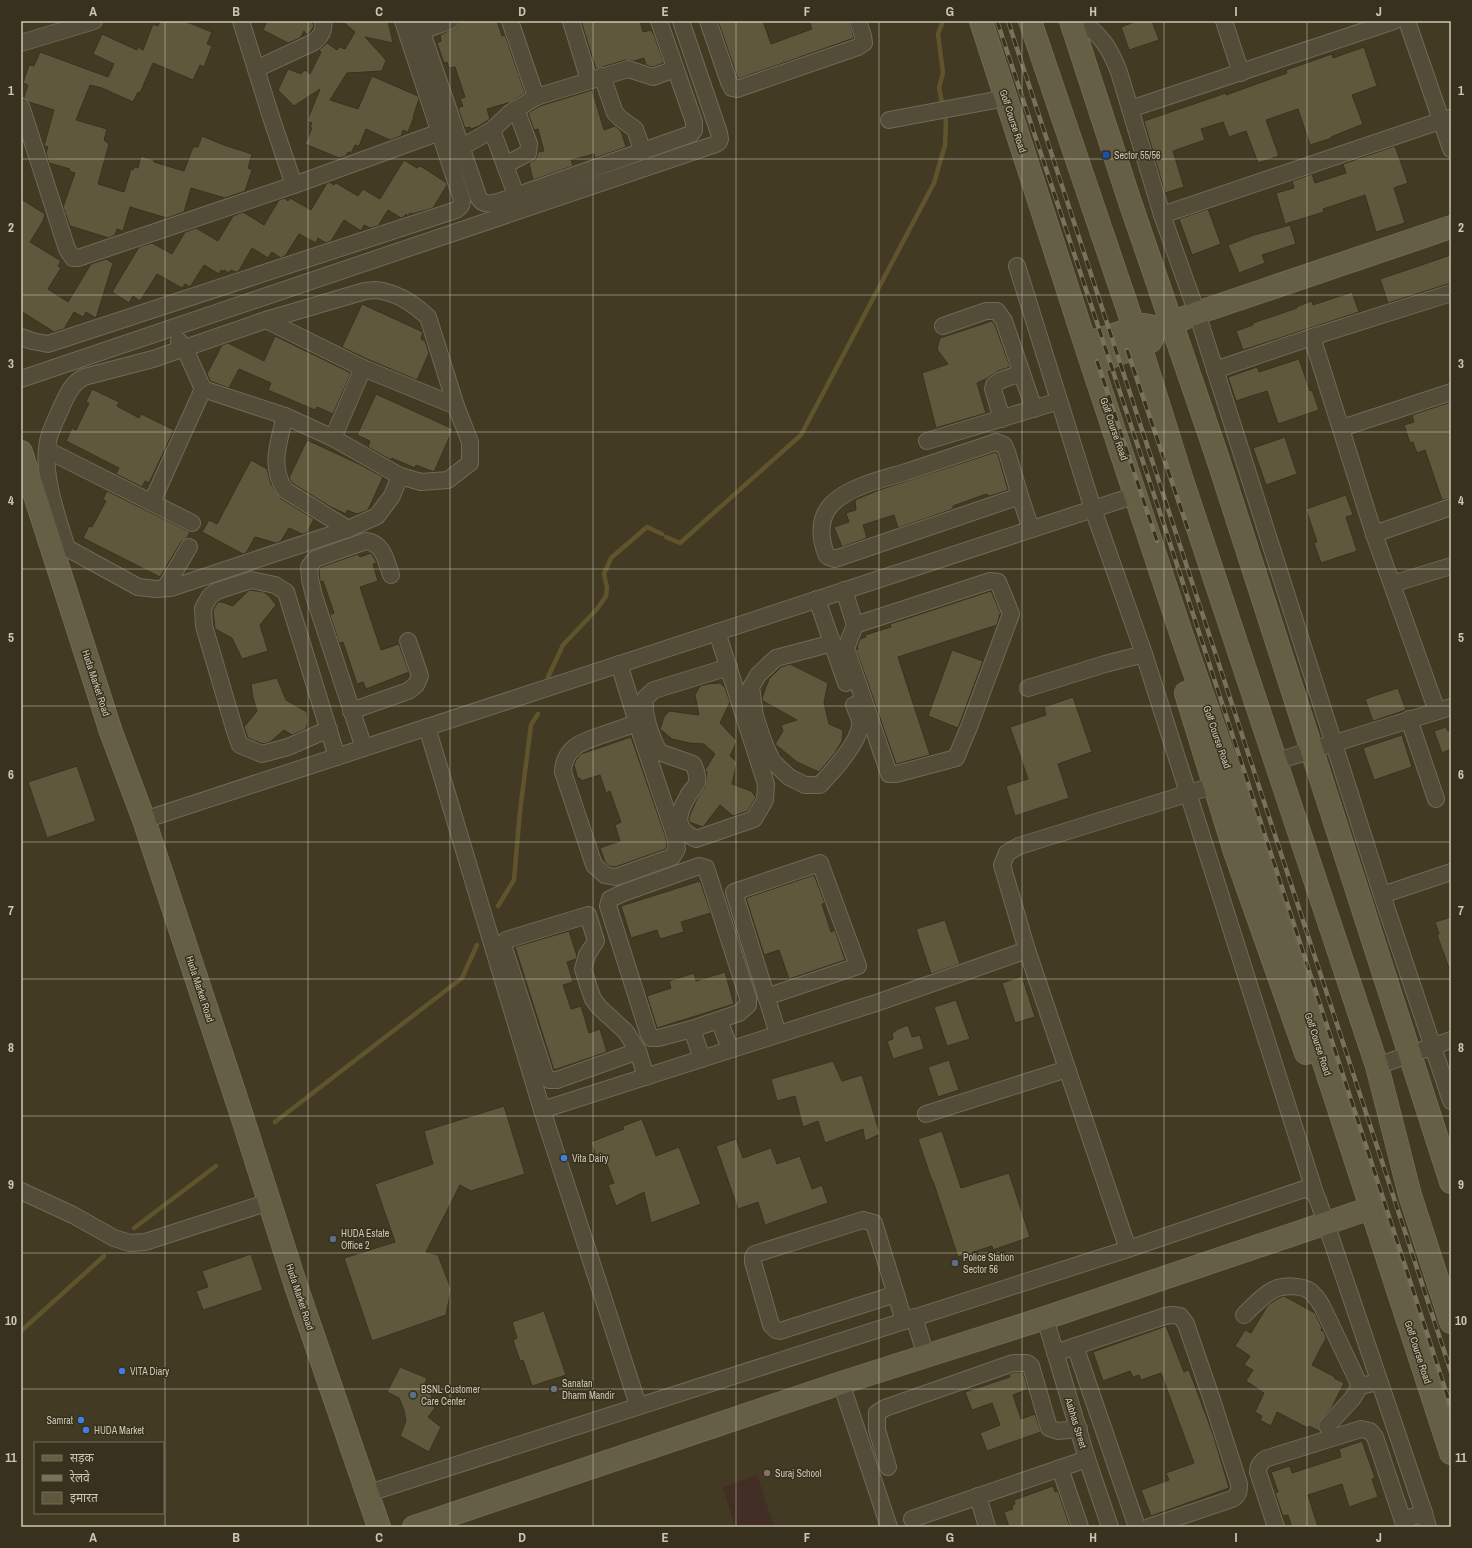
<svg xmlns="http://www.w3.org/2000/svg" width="1472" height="1548" font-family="'Archivo Narrow','Noto Sans Devanagari',sans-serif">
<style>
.green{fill:#432e25}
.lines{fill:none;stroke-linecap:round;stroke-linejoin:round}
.stream{stroke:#60542d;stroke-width:4.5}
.building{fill:#60583c;stroke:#39331f}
.street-casing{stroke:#6f6a56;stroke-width:18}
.secondary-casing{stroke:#6f6a56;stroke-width:24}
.street{stroke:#524c38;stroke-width:16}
.secondary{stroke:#655f45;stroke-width:22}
.rail-casing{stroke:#79725a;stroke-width:4.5}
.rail{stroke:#37311d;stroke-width:3;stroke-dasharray:9;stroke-linecap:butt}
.grid{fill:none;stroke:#ccc7b5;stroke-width:1;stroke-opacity:0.55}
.transit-dot{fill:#1a4fb4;stroke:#37311d;stroke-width:1.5}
.shop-dot{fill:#3f7fe0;stroke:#37311d;stroke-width:1.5}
.service-dot{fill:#5c6f8a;stroke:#37311d;stroke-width:1.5}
.worship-dot{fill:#6b7280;stroke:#37311d;stroke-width:1.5}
.education-dot{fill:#8d6e63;stroke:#37311d;stroke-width:1.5}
.labels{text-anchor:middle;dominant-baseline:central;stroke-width:3;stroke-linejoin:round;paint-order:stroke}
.street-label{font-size:10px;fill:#ccc7b5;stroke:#37311d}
.poi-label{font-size:10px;fill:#ccc7b5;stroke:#37311d;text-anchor:start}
.neatline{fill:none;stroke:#ccc7b5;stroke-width:1.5}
.grid-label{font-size:13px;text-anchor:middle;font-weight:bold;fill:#ccc7b5}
</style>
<rect width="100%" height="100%" fill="#423a23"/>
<polygon class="green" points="757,1475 774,1527 735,1527 723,1487"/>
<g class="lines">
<g class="stream">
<polyline points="666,537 680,543 801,435 934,183 945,145 946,122 939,88 943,73 938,34 943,21"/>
<polyline points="548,677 563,645 597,609 606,596 607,588 604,574 611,558 647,527 662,534"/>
<polyline points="498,906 514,880 520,811 531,725 538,714"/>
<polyline points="275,1122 462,978 477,945"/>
<polyline points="134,1228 216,1166"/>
<polyline points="21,1331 104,1256"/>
</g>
</g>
<g class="building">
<polygon points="160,21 184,21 212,32 207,44 212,46 204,67 200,65 193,80 153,63 140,93 138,92 133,102 102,88 90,85 76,120 107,129 104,140 109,144 98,184 124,192 131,169 133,170 134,167 138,168 141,156 154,160 154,162 184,171 193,147 198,147 202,136 224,145 252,154 248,168 252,170 245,191 225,198 191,188 184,212 167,218 130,207 123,231 117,229 115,235 109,238 70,226 63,207 75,173 69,171 70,169 49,163 46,153 48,147 44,146 54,110 29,102 24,97 28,85 23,83 29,65 34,66 40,52 108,77 114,64 93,54 102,34 137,50 138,47 143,50 153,24 158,26"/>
<polygon points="267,21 312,21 314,26 309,34 307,35 304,31 300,38 288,43 263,30"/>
<polygon points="342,21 388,21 393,43 365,37 386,60 382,71 347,73 330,100 358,109 372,76 418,96 419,99 413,117 414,117 408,132 403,130 401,136 390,140 366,129 359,146 355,145 351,153 348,152 346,156 339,158 305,144 312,128 310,127 312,123 307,121 320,89 294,106 278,90 288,69 301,74 305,70 310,74 321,52 319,50 327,43 337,50 340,47 345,49 355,32"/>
<polygon points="459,21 497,21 502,36 505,35 525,93 511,102 487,109 490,119 479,126 471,129 470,127 465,128 458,108 463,106 460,99 465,97 455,67 449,68 447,62 444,63 437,43 441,41 440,35 457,27"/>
<polygon points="581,21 640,21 643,32 651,30 654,35 664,63 653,67 646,65 644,58 634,61 625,60 596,69"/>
<polygon points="718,21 763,21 771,44 812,29 809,21 849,21 854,38 738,79"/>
<polygon points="1137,21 1152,21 1159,40 1129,50 1121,27"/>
<polygon points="1364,47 1377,86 1352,95 1363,124 1331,137 1332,138 1310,145 1298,109 1266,120 1279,156 1258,163 1246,131 1229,137 1223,122 1201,129 1205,140 1173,151 1184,187 1165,193 1144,121 1226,93 1226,95 1287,73 1286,70 1332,54 1333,58"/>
<polygon points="592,90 604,130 615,126 621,131 626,147 595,158 594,154 571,160 573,166 533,180 529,163 536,159 538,152 544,151 538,129 534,130 528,113 540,106"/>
<polygon points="1395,146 1408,183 1394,188 1405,223 1376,232 1365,195 1323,209 1324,212 1285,224 1276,193 1294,188 1292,181 1312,174 1315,183 1346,173 1343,164"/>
<polygon points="404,160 417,168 418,166 422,167 447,183 447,185 433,208 412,214 410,213 408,216 406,214 404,217 401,218 388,210 378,226 370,228 364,225 361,231 344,220 331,241 326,243 318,238 316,243 299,234 285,256 281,258 272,252 268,258 252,248 238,272 236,272 231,270 229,273 224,270 223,272 221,270 219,274 204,265 190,287 185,284 182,288 157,274 140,301 133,296 129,303 112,292 139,247 152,243 172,254 185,232 196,228 218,241 233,216 243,212 264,225 279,200 284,198 288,201 290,198 311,210 327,183 329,182 334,185 336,183 358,196 363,189 380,199"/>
<polygon points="21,199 45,214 43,221 30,242 61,261 58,266 61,268 48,289 68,302 91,264 106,259 113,263 96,318 86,312 83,317 74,312 64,329 54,332 21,311"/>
<polygon points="1208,209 1221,244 1192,255 1179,219"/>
<polygon points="1290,225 1296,244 1262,255 1265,263 1239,273 1228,245 1254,235"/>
<polygon points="1451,255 1451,283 1388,303 1380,279"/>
<polygon points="1352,292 1359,312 1243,350 1236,331 1253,325 1253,323 1297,308 1296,307 1312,301 1313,305"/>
<polygon points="362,304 423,332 421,339 425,341 429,353 417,380 367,359 342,347"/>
<polygon points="992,321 995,325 1010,367 998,371 988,378 977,383 986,413 936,428 922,373 948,364 937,349 940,338"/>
<polygon points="275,336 351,373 333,414 317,407 315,410 268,390 271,383 239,369 229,388 210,381 207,374 222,345 228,343 264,361"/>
<polygon points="1299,359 1310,391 1312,390 1319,410 1278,424 1267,391 1236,401 1228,377 1257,367 1259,372"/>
<polygon points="92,389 119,402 117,406 139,418 141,414 174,430 149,483 145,481 142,487 116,474 119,468 66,441 72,428 76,430 89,403 86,402"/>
<polygon points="376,394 453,429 434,472 416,465 415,468 392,458 391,460 368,447 370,441 357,435"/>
<polygon points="1451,402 1451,498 1442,500 1425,450 1417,453 1413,442 1410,443 1404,425 1414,422 1412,415"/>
<polygon points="1285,437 1297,474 1266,485 1253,448"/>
<polygon points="307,440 359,464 383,477 368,510 357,514 347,510 346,514 329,506 292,483 289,478"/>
<polygon points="996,452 998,455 1008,490 990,496 986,494 953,506 953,509 898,528 894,515 863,525 867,538 842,547 834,527 849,522 846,513 856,510 855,500 879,490"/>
<polygon points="251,460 267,469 271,484 280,498 314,519 307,533 302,534 289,528 281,541 276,543 255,537 246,553 243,554 202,532 209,520 217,524"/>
<polygon points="107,491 190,532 187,538 181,542 160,577 83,538 89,526 92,527 100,512 106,501 103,499"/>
<polygon points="1346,495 1353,515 1346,517 1357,551 1321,563 1314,543 1317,542 1306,509"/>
<polygon points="371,553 377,563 373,564 378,581 360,587 381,650 399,644 409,672 366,689 363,682 357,684 343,642 339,643 330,615 334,613 323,581 320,582 319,570 321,567 358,554 360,557"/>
<polygon points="249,590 264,592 270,597 276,605 260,625 268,651 242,659 232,638 215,629 213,610 218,602 222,602 233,606"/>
<polygon points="991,591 1001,614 999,615 999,618 997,625 898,657 930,755 896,764 856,649 858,649 857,646 860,639 866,637 865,635 891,627 890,624"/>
<polygon points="952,650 983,661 958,728 928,716"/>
<polygon points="790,664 828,683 824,702 829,724 843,730 842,741 835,753 819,772 797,762 775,744 783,731 781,725 797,720 763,701 762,698 769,679 781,667"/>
<polygon points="277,678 286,700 307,712 308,721 306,729 292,735 284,730 270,742 263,744 248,738 244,727 257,711 253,698 251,684"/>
<polygon points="720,683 725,688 730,702 720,723 737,741 730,756 737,762 732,784 751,791 756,797 748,811 733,816 720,805 703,827 689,822 689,817 697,799 705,787 707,772 705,770 715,754 704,744 689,743 672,739 660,729 664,717 669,711 699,715 695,695 700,686 707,684"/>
<polygon points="1398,688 1406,710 1373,721 1365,699"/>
<polygon points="1073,697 1092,752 1058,764 1069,798 1015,816 1006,786 1028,779 1010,727 1046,715 1044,707"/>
<polygon points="1446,727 1448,731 1451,730 1451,749 1442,753 1434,731"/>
<polygon points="1402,735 1412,767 1374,780 1363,748"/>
<polygon points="631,737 666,838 667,847 666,849 615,867 609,866 605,862 600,848 620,841 615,825 621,822 610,791 606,793 600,775 581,781 580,778 578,779 574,765 576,760 581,754"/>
<polygon points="77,766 96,821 47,838 28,782"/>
<polygon points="814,875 825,903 822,904 831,932 835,930 845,960 789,979 779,950 764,955 746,898"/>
<polygon points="700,881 711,913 681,922 684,932 660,939 657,930 631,938 621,906"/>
<polygon points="1451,917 1451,968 1449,968 1437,935 1439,934 1435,922"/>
<polygon points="945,920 960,964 931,974 916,929"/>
<polygon points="569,931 577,956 576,959 567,962 573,982 563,985 571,1009 581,1006 589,1033 600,1029 607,1052 554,1070 515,947"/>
<polygon points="725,972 734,1004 657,1028 647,996 671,988 669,981 694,973 696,981"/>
<polygon points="1022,976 1035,1017 1015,1023 1002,983"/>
<polygon points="956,1000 970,1039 947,1046 934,1007"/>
<polygon points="908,1025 912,1037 920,1035 924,1049 893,1059 887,1041 893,1039 892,1033 896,1031 896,1030"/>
<polygon points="949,1060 959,1090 938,1097 928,1067"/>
<polygon points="833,1061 842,1081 862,1075 880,1134 865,1141 863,1129 825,1143 818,1121 803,1127 795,1096 777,1101 771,1079"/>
<polygon points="504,1106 525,1174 471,1191 460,1185 426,1252 438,1255 451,1289 446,1315 372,1341 344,1258 395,1242 375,1184 433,1164 424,1131"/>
<polygon points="642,1119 656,1156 679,1147 701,1204 651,1223 644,1192 616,1206 608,1185 614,1183 606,1162 599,1164 591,1142 624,1129 623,1126"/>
<polygon points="942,1131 961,1188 1009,1173 1030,1237 993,1250 992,1246 958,1257 933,1181 932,1181 918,1139"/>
<polygon points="736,1139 743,1158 771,1148 777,1164 800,1156 812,1189 822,1185 828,1203 765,1225 758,1202 738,1209 716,1146"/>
<polygon points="251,1254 263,1290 203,1310 196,1291 208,1287 202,1271"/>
<polygon points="1284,1296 1315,1313 1322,1328 1321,1330 1324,1332 1326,1338 1312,1365 1335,1377 1334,1378 1344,1383 1332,1407 1318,1424 1319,1431 1309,1426 1308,1428 1277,1412 1271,1426 1260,1420 1262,1416 1255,1412 1264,1393 1246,1381 1253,1370 1244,1365 1250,1356 1235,1346 1245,1330 1251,1333 1268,1305 1277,1299"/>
<polygon points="544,1311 566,1375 532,1386 523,1360 520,1361 513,1340 517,1338 512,1322"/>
<polygon points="1166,1326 1184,1372 1189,1370 1213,1434 1229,1488 1151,1516 1141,1490 1169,1480 1166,1473 1194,1463 1161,1373 1141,1380 1139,1375 1133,1377 1130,1371 1103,1381 1093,1352"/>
<polygon points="400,1367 427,1378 423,1389 432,1396 431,1402 435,1408 428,1417 441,1427 429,1452 400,1436 406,1421 404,1410 399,1398 387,1392"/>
<polygon points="1015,1372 1023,1372 1028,1389 1013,1395 1021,1419 1035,1414 1041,1432 987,1451 980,1433 1000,1425 992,1403 972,1410 965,1392 1010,1377 1009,1374"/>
<polygon points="1362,1441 1375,1478 1372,1479 1378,1497 1349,1507 1342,1484 1308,1495 1318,1527 1292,1527 1288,1515 1283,1516 1275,1493 1278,1492 1271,1472 1290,1466 1292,1473 1341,1457 1339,1449"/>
<polygon points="1053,1486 1055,1492 1058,1491 1070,1527 1009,1527 1004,1512 1013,1509 1012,1505 1015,1504 1014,1500"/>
</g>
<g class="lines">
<g class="street-casing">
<g id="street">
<polyline points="241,21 271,117 294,185"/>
<path d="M418 21 478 196C483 209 497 202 507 199L691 134 694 130V122L659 21"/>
<polyline points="510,21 536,97"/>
<polyline points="571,21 589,80"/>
<polyline points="708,21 729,82 732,88 737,89 858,47 864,43 863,36 858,21"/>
<path d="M1080 21C1102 35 1110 49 1119 72L1162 215 1197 313 1382 895 1451 1101"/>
<polyline points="1224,21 1241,73"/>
<polyline points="1407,21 1451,149"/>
<polyline points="421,31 450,21"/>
<polyline points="21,43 94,21"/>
<path d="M256 69 314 42C321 36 325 30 323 21"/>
<polyline points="602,76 615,113 621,119 635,129 643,152"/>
<polyline points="21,106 67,249 73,258 78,258 294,185 440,132"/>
<polyline points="1130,109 1394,21"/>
<polyline points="889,120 1006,98"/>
<polyline points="492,130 516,195"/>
<polyline points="462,147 492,130 510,113 536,97 628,69 653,77 675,69"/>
<polyline points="505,165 528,153 529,144 516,109"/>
<polyline points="1162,215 1440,121 1451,118"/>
<polyline points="1017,266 1093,509 1144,654 1315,1193"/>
<path d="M376 290C396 292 414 304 428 317L456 406 470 442V463L448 480 421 482 400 476 392 496 377 516 348 529 171 588 156 589 138 587 67 548C57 516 40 470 49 437 52 427 57 417 61 408 67 395 71 384 84 377L153 359 266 320 365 291Z"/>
<polyline points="266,320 363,368 456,406"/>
<polyline points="943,326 986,311 997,311 1004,321 1034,409"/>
<path d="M21 337 32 341 48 344 456 210C460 207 462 206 462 200L403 21"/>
<polyline points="1312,337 1374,534 1437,711"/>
<polyline points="179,341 185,349 203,389 285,416 333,438 400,476"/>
<polyline points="1215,370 1312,337 1451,293"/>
<polyline points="21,379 716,144 719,142 720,139 719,133 681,21"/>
<path d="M285 416C279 442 269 466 285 490L348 529"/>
<polyline points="1002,419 993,389 994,385 1001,380 1022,373"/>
<polyline points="1342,428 1451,392"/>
<polyline points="333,438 363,368"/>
<polyline points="927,441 1059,401"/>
<polyline points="47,450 192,523"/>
<path d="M1020 496 1007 452 1004 445 996 442C966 452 936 462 906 472 883 479 847 487 831 505 818 519 820 540 827 556L835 559 1020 496 1031 529"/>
<polyline points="152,502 203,389"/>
<polyline points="1374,534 1451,507"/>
<polyline points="1392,584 1451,566"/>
<polyline points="165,588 189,547"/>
<polyline points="844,590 855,625 846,648 889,774 896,774 956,758 969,727 1011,614 998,582 990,581 855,625"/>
<polyline points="817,599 846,683"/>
<path d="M717 632 766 784 765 800 754 819 696 839C673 828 677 815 688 796 690 791 696 787 697 782 698 776 696 770 693 764L659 752C651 736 643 717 645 698L654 690 729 667"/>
<path d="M833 643 776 658 758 675 751 687 755 716 764 743 772 761 789 777 805 785H820C832 772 859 743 860 725 861 720 856 710 854 705"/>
<path d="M619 664 641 735 675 836 677 849 672 857 616 877 605 875 594 865 563 772C564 746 584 741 605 734 616 730 626 727 637 723"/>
<polyline points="1028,688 1105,664 1144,654"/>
<polyline points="351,711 408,691 416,685 420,676 408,641"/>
<polyline points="1409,719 1436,799"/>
<polyline points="427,727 542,1110 638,1405"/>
<polyline points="329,729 288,747 262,754 240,745 235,731 204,626 203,608 210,596 217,591 251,580 275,585 286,592 337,757"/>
<path d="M364 748 314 596 310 579 309 567 315 559 366 541C383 543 386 560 391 575"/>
<polyline points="1277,761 1451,707"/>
<polyline points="144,820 1136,495"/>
<polygon points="699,866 706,868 708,874 748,998 748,1005 739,1013 692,1029 658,1038 651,1038 648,1032 608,906 610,899 623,893"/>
<polyline points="1382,895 1451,872"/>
<polyline points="766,997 858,966 820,863 734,892 778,1034"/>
<polyline points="719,1020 730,1049"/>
<polyline points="692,1029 702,1059"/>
<polyline points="638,1051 557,1080 549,1080 545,1075 503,945 506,940 588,915 596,941 587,955 583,969 590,991 593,999 599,1007 626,1032 638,1051 646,1077"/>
<polyline points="1377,1066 1451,1040"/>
<polyline points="542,1110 879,1002 1027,950"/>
<polyline points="926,1114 1067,1069"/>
<polyline points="21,1191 73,1215 114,1238 130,1243 145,1242 269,1202"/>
<polyline points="1128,1249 1027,950 1002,865 1007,853 1019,846 1225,782"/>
<polyline points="896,1294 780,1331 776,1330 771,1325 753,1262 753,1257 755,1254 863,1220 874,1223 904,1321"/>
<path d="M1244 1315C1253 1306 1262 1296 1273 1290 1283 1285 1301 1285 1310 1291 1315 1295 1319 1301 1322 1306L1360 1386 1379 1382"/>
<polyline points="914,1317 926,1356"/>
<polyline points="1045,1318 1087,1459 1110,1527"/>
<polyline points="1075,1346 1137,1527"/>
<path d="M1055 1353 1165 1316 1172 1315 1180 1316 1186 1324 1211 1397 1239 1484C1239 1491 1239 1495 1232 1499L1149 1527"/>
<polyline points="841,1383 889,1527"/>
<polyline points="1327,1426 1352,1399 1360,1386"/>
<polyline points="888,1467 877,1430 877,1413 885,1408 1013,1363 1027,1363 1031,1366 1049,1428 1058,1431 1079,1429"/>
<polyline points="1060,1468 1080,1527"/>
<path d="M366 1494 1128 1249 1304 1189C1312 1190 1315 1192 1318 1200L1424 1513 1403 1520"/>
<polyline points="978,1496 987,1527"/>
<polyline points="1424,1513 1428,1527"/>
<polyline points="912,1519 1087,1459"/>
<path d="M1276 1527 1258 1472C1258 1465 1261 1463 1265 1459L1361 1429 1370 1431 1375 1437 1405 1527"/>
</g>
</g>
<g class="secondary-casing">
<g id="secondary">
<polyline points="981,21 1088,352 1182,636 1232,780 1451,1453"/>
<polyline points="1030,21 1137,336 1182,480 1377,1066 1410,1195 1451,1322"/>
<polyline points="1071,21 1130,202 1217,456 1451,1182"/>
<polyline points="1086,344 1144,325 1159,328 1197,313 1451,227"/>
<polyline points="1092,364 1151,341 1152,339"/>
<polyline points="21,452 111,732 144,820 241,1113 296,1286 379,1527"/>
<polyline points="1186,693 1235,852 1306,1053"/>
<polyline points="414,1527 841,1383 1045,1318 1371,1208"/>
</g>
</g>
<use href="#street" class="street"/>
<use href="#secondary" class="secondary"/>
<g class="rail-casing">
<g id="rail">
<polyline points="997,21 1167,534 1451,1407"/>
<polyline points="1008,21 1451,1372"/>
<polyline points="1127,350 1188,529"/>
<polyline points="1097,361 1157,541"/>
</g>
</g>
<use href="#rail" class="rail"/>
</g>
<path class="grid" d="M165 21V1527M308 21V1527M450 21V1527M593 21V1527M736 21V1527M879 21V1527M1022 21V1527M1164 21V1527M1307 21V1527M21 159H1451M21 295H1451M21 432H1451M21 569H1451M21 706H1451M21 842H1451M21 979H1451M21 1116H1451M21 1253H1451M21 1389H1451"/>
<rect class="transit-dot" x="1102" y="151" width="8" height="8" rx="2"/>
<g class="shop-dot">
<circle cx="564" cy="1158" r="4"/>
<circle cx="122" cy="1371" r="4"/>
<circle cx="81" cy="1420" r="4"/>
<circle cx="86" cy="1430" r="4"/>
</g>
<g class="service-dot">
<circle cx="333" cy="1239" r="4"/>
<circle cx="955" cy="1263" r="4"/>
<circle cx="413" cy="1395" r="4"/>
</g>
<circle class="worship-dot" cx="554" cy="1389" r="4"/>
<circle class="education-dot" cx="767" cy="1473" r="4"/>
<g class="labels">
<g class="street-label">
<text transform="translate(1013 121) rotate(72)">Golf Course Road</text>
<text transform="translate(1114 429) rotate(71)">Golf Course Road</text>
<text transform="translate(96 683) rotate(72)">Huda Market Road</text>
<text transform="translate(1217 737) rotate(71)">Golf Course Road</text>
<text transform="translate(200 989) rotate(72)">Huda Market Road</text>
<text transform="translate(1318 1044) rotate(72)">Golf Course Road</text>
<text transform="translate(300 1297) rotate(72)">Huda Market Road</text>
<text transform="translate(1418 1352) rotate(72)">Golf Course Road</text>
<text transform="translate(1076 1423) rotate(73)">Aabhas Street</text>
</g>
<g class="poi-label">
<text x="1114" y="155">Sector 55/56</text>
<text x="572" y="1158">Vita Dairy</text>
<text x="341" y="1233">HUDA Estate<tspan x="341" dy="12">Office 2</tspan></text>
<text x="963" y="1257">Police Station<tspan x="963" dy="12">Sector 56</tspan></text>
<text x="130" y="1371">VITA Diary</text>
<text x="562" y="1383">Sanatan<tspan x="562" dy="12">Dharm Mandir</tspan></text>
<text x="421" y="1389">BSNL Customer<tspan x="421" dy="12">Care Center</tspan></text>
<text x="73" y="1420" text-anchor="end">Samrat</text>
<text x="94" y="1430">HUDA Market</text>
<text x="775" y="1473">Suraj School</text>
</g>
</g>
<rect width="1472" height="1548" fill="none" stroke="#37311d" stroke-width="44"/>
<rect x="34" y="1442" width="130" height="72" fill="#37311d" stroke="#736d5a"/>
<rect x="42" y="1455" width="20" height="6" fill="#655f45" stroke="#736d5a"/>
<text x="70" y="1462" font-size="12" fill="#ccc7b5">सड़क</text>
<rect x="42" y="1475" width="20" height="6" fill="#79725a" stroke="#736d5a"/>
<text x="70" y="1482" font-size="12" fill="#ccc7b5">रेलवे</text>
<rect x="42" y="1492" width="20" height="12" fill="#60583c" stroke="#736d5a"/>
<text x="70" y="1502" font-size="12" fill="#ccc7b5">इमारत</text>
<rect x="22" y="22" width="1428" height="1504" class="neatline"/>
<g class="grid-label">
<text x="93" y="16">A</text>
<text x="236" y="16">B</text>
<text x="379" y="16">C</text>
<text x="522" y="16">D</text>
<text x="665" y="16">E</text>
<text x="807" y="16">F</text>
<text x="950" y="16">G</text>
<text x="1093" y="16">H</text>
<text x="1236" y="16">I</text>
<text x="1379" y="16">J</text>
<text x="11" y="95">1</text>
<text x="1461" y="95">1</text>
<text x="11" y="232">2</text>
<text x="1461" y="232">2</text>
<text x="11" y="368">3</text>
<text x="1461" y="368">3</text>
<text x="11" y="505">4</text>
<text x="1461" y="505">4</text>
<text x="11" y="642">5</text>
<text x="1461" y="642">5</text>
<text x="11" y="779">6</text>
<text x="1461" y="779">6</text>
<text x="11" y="915">7</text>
<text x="1461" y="915">7</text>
<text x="11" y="1052">8</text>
<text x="1461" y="1052">8</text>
<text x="11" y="1189">9</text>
<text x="1461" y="1189">9</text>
<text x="11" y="1325">10</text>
<text x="1461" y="1325">10</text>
<text x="11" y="1462">11</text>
<text x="1461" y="1462">11</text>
<text x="93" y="1542">A</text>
<text x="236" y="1542">B</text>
<text x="379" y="1542">C</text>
<text x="522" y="1542">D</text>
<text x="665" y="1542">E</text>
<text x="807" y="1542">F</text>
<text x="950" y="1542">G</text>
<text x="1093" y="1542">H</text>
<text x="1236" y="1542">I</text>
<text x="1379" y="1542">J</text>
</g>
</svg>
